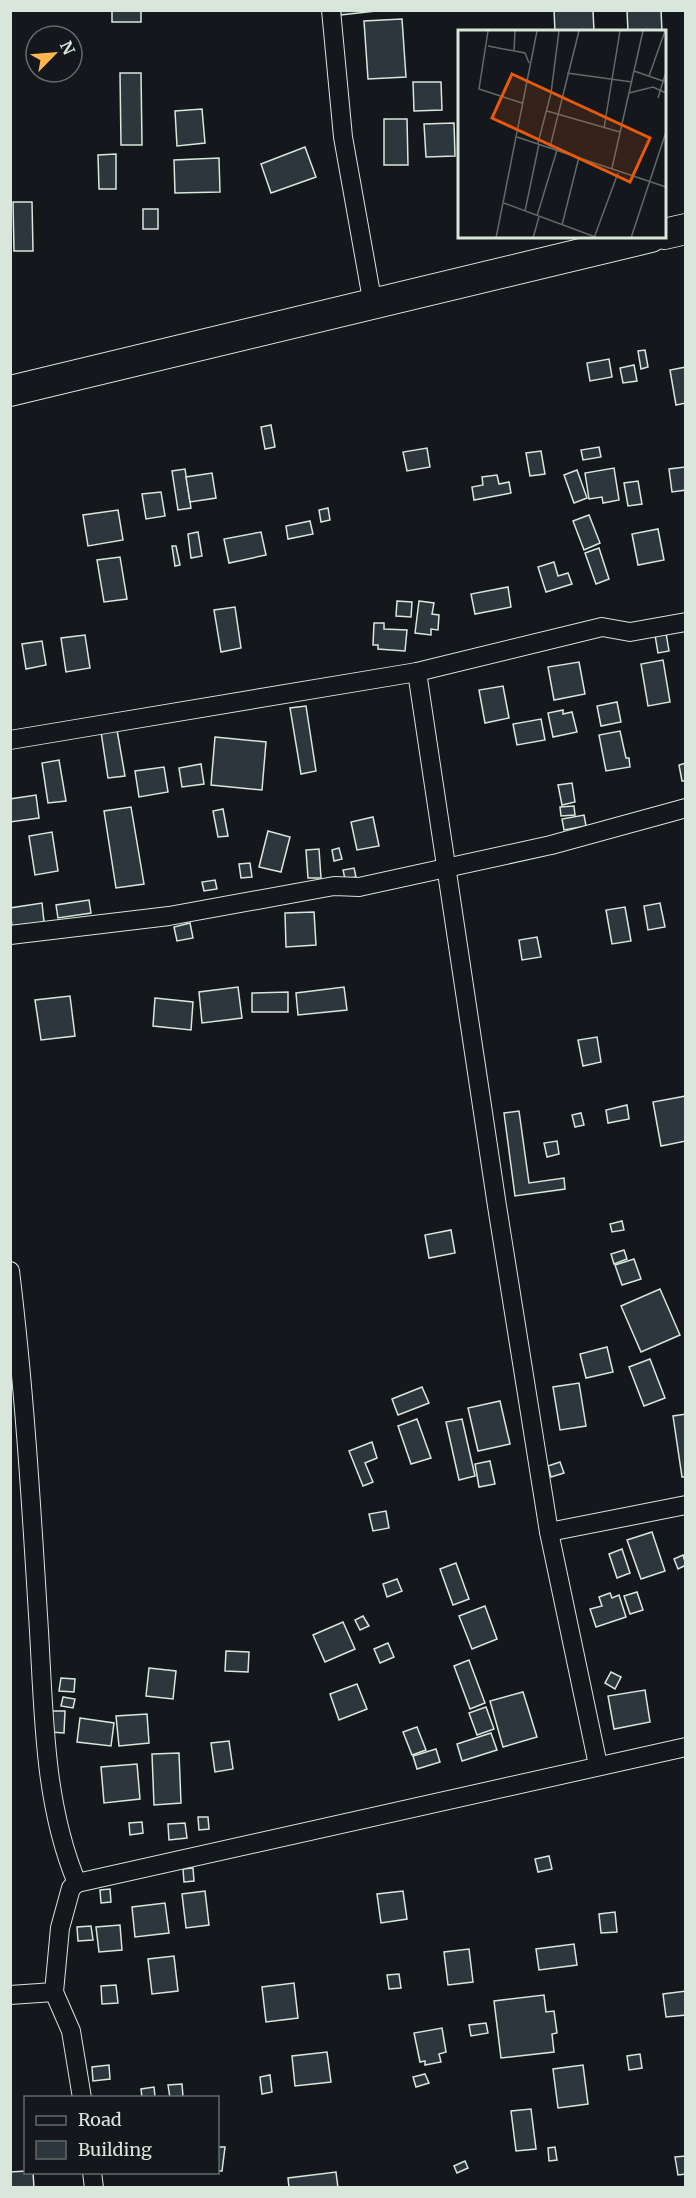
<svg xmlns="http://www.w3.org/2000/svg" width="696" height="2198" font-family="Merriweather,serif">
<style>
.building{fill:#2c363c;stroke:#d8e6dc;stroke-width:1.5}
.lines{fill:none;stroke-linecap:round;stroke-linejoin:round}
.minor-casing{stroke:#d8e6dc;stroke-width:20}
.trunk-casing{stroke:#d8e6dc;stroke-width:32}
.minor{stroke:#14181c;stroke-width:18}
.trunk{stroke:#14181c;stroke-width:30}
.inset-road{fill:none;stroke:#626a69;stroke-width:1.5}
.view{fill:#e8590c;fill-opacity:0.15;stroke:#e8590c;stroke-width:3}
.inset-edge{fill:none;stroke:#d8e6dc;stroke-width:3}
</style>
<rect width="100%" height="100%" fill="#14181c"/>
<g class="building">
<rect x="112" y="10" width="29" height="12"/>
<polygon points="340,10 385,10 341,15"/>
<polygon points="554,10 593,10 594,32 555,32"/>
<polygon points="627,10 661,10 662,32 628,32"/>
<polygon points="402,19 406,77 368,79 364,21"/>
<polygon points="120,73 141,73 142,145 121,145"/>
<polygon points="413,82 441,82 442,110 414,111"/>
<polygon points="202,109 205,143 177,146 175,111"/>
<polygon points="384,119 407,119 408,165 384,165"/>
<polygon points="454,123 455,156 426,157 424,124"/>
<polygon points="305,147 316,177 271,193 261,164"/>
<polygon points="116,154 116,189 99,189 98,155"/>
<polygon points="219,158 220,192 175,193 174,160"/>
<polygon points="13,202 32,202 33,251 14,251"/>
<rect x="143" y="209" width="15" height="20"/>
<polygon points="645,350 648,367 641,369 638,351"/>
<polygon points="609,359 612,377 590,381 587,363"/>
<polygon points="634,365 637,381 623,383 620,368"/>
<polygon points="686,367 686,403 676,405 670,370"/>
<polygon points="271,425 275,447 265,449 261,427"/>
<polygon points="599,447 601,457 583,460 581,450"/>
<polygon points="427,448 430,467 407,471 403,452"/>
<polygon points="541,451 545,474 530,476 526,453"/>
<polygon points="685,467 686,490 672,492 669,469"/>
<polygon points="614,468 619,500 603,503 602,497 589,499 585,473"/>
<polygon points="185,469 191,508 178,510 172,471"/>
<polygon points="577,470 587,498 574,503 564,475"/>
<polygon points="212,473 216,498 190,502 186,477"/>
<polygon points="497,475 499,484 509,482 511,493 474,500 472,487 483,485 482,477"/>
<polygon points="638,481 642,504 628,506 624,483"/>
<polygon points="161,492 165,516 146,519 142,494"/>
<polygon points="328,508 330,520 321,522 319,510"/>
<polygon points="118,510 123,540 88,546 83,515"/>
<polygon points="589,515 600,543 584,550 573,521"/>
<polygon points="310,521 313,534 288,539 286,526"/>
<polygon points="658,529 664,560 638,565 632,534"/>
<polygon points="198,532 202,556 191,558 188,534"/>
<polygon points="261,532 266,555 229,563 224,539"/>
<polygon points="172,546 176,546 180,565 175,566"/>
<polygon points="599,548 609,579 596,584 585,553"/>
<polygon points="120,557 127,599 104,602 97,560"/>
<polygon points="554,562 558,576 568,573 572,584 546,592 538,567"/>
<polygon points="508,587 511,607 475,614 471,594"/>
<polygon points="397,601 412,602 411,617 396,616"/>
<polygon points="419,601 434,603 432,614 439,615 438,630 431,629 431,635 415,633"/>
<polygon points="235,607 241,648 221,652 214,610"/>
<polygon points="374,623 384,623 384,629 407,630 405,651 378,649 378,645 373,645"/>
<polygon points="666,633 669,651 658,653 655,635"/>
<polygon points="85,635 90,668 66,672 61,638"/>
<polygon points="42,641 46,665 26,669 22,644"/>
<polygon points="663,660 670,702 648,706 641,664"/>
<polygon points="579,662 585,694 554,700 548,667"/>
<polygon points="503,686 509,718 485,723 479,690"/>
<polygon points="617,702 621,722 601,726 597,706"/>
<polygon points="306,706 316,771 301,774 290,708"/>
<polygon points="563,710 563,714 572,712 577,732 553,737 548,713"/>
<polygon points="541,719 545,740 517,745 513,724"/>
<polygon points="117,730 125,776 108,778 101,732"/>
<polygon points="620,731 626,758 629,758 630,767 606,771 599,735"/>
<polygon points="215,737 266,742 262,790 211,785"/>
<polygon points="59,760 66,801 48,803 42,763"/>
<polygon points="686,763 686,781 682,781 679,765"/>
<polygon points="201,764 204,784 182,787 179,768"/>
<polygon points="164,767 168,792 139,797 135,771"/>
<polygon points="572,783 575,802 562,805 558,785"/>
<polygon points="36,795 39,818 10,822 10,799"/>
<polygon points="574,806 575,815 561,816 560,807"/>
<polygon points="131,807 144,884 116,888 104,811"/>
<polygon points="223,809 228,836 218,837 213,811"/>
<polygon points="584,815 586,826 564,830 562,819"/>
<polygon points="373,817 379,846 357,850 351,822"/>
<polygon points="268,831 290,837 281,872 259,867"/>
<polygon points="52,832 58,871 35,875 29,836"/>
<polygon points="339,848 342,859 334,861 332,850"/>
<polygon points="319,849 321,878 308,878 306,850"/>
<polygon points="250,863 252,877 241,878 239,864"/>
<polygon points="354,868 356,877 345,879 343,870"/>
<polygon points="215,880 217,889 204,891 202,882"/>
<polygon points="89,900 91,913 58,918 56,905"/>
<polygon points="42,903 44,922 12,927 10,908"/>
<polygon points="660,903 665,927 648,930 644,906"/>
<polygon points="625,907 631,941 612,944 606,910"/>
<polygon points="314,912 316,945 286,947 285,913"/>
<polygon points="190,923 193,938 177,941 174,927"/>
<polygon points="537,937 541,957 522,960 519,940"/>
<polygon points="238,987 242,1018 202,1023 199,992"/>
<polygon points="344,987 347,1010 298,1015 296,993"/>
<polygon points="288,992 288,1012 252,1012 252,993"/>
<polygon points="70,996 75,1036 41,1040 35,1000"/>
<polygon points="155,998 193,1002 191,1030 153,1026"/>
<polygon points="597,1037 601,1062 583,1066 578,1040"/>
<polygon points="686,1096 686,1141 661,1146 653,1102"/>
<polygon points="627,1105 629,1119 608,1123 606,1110"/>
<polygon points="519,1111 529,1183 564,1178 565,1189 515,1196 504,1113"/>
<polygon points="581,1113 584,1125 575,1127 572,1115"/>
<polygon points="557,1141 559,1154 547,1157 544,1143"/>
<polygon points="622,1221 624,1230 612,1232 610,1224"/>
<polygon points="451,1230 455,1253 429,1258 425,1235"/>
<polygon points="624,1250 627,1259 614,1264 611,1254"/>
<polygon points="634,1259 641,1279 622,1285 615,1265"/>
<polygon points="660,1289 680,1335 641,1352 621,1306"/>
<polygon points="607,1347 613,1372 586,1378 580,1354"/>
<polygon points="650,1359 665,1398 644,1406 629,1367"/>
<polygon points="579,1383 586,1426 560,1430 553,1387"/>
<polygon points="422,1387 429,1403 398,1415 392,1399"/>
<polygon points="500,1401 510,1444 478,1451 468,1408"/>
<polygon points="686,1414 686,1477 682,1477 673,1416"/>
<polygon points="417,1419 431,1458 411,1464 398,1426"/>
<polygon points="462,1419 475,1476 459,1480 446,1422"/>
<polygon points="372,1442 377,1458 365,1463 373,1482 363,1486 349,1451"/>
<polygon points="490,1461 495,1484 479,1487 475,1464"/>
<polygon points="560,1462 564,1473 551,1477 548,1466"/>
<polygon points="386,1511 389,1528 373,1531 369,1514"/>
<polygon points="652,1532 665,1571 641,1579 627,1540"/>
<polygon points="622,1549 630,1573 617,1578 609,1554"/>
<polygon points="683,1555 686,1565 678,1569 674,1559"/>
<polygon points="456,1563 469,1599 453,1605 440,1569"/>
<polygon points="397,1579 402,1591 387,1597 383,1584"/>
<polygon points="637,1592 643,1610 630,1614 624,1596"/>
<polygon points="610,1593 612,1598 619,1595 626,1617 596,1627 590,1609 602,1606 599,1597"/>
<polygon points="485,1606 497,1639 472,1649 459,1616"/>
<polygon points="363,1616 369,1626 360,1630 355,1620"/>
<polygon points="343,1622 355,1649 325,1662 313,1635"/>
<polygon points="388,1643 394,1657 380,1663 374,1649"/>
<polygon points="226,1651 249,1652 248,1672 225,1671"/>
<polygon points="469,1660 485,1703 470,1709 454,1666"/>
<polygon points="149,1668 176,1671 173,1699 146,1696"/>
<polygon points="611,1672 621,1677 615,1689 605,1683"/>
<polygon points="61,1678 75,1679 74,1692 59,1691"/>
<polygon points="357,1684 367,1709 339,1720 330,1694"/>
<polygon points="645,1690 650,1722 614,1729 608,1696"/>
<polygon points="523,1692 537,1737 503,1747 490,1701"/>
<polygon points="63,1697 75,1699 73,1708 61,1706"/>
<polygon points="486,1707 494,1729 477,1735 469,1713"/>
<polygon points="51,1711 65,1711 64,1733 50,1732"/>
<polygon points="147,1714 149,1743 119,1746 116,1716"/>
<polygon points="80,1718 114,1723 111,1746 77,1742"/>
<polygon points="417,1727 426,1750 412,1755 403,1732"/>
<polygon points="491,1733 497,1750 462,1761 457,1744"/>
<polygon points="229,1741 233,1769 215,1772 211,1743"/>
<polygon points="436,1749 440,1762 417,1769 413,1756"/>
<polygon points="179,1753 181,1803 154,1805 152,1754"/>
<polygon points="137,1764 140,1799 104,1803 101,1767"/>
<polygon points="198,1817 208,1817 209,1829 199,1830"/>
<polygon points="142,1822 143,1833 130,1835 129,1823"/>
<polygon points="185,1823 187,1838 169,1840 168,1824"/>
<polygon points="549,1856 552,1869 538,1872 535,1859"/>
<polygon points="193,1868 194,1881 184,1882 183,1869"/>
<polygon points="110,1889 111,1902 101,1903 100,1890"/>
<polygon points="205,1891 209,1925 186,1928 182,1894"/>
<polygon points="403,1891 407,1919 381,1923 377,1894"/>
<polygon points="165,1903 169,1933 135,1937 132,1907"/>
<polygon points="615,1912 617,1932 601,1933 599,1914"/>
<polygon points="120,1925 122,1950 99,1952 96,1927"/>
<polygon points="91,1926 93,1940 78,1941 77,1927"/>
<polygon points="574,1944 577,1965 539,1970 536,1949"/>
<polygon points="469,1949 473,1982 448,1985 444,1952"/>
<polygon points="174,1956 178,1991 152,1994 148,1959"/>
<polygon points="399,1974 401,1988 389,1989 387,1975"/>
<polygon points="294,1983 298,2018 266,2022 262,1987"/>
<polygon points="116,1985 118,2003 102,2004 101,1986"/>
<polygon points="686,1991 686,2015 666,2017 663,1994"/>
<polygon points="544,1995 546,2012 554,2011 557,2033 552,2034 554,2052 501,2058 494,2001"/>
<polygon points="486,2023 488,2033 471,2036 469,2025"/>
<polygon points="442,2028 446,2052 439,2054 441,2062 425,2065 425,2061 420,2062 414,2033"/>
<polygon points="327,2052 331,2082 295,2086 292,2056"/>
<polygon points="640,2054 642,2068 629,2070 627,2056"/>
<polygon points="109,2065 110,2079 93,2081 92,2067"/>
<polygon points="583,2065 588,2104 558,2108 553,2069"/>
<polygon points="425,2074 429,2083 416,2087 413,2077"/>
<polygon points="270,2075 272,2092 262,2094 260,2077"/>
<polygon points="182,2084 183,2097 170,2098 168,2085"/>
<polygon points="154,2087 155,2097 142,2098 141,2089"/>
<polygon points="531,2109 536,2149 516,2151 511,2111"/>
<polygon points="218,2147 225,2147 222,2171 218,2171"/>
<polygon points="555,2147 557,2160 549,2161 548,2148"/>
<polygon points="686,2156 686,2174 678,2175 675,2157"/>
<polygon points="465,2161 468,2168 457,2173 454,2166"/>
<polygon points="26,2171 33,2172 34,2188 10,2188 10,2172"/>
<polygon points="336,2172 338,2188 289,2188 288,2178"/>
</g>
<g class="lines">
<g class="minor-casing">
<g id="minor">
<polyline points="331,10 343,137 373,305"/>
<polyline points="417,672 497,1206 549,1532 598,1765"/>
<polyline points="10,740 417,672 602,627 630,632 686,622"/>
<polyline points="10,935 169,916 334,886 359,887 551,845 686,808"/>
<path d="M10 1271C24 1385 31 1500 38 1615 44 1704 42 1800 77 1883L71 1888 60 1928 54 1992 71 2031 82 2098"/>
<polyline points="549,1532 686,1505"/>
<polyline points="77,1883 686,1747"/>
<polyline points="10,1995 54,1992"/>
<polyline points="92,2172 94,2188"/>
</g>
</g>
<g class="trunk-casing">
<g id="trunk">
<polyline points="664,234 686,229"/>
<polyline points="10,391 651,237"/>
</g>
</g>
<use href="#minor" class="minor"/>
<use href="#trunk" class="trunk"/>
</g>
<g transform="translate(458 30)">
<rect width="208" height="208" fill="#14181c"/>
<path class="inset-road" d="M30 1 21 59 64 73M30 16 67 23 71 33M56 21 57 1M176 41 208 52M109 43 174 52M191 46 207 1M171 63 195 57 208 63M200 68 208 42M89 81 162 102M146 98 162 1M59 107 208 157M80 113 93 63 101 1M92 117 121 1M154 138 185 1M46 173 140 208M67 181 81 114M79 186 99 120M104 195 121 127M38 208 79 1M75 208 81 187M136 208 160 143M173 208 208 102"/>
<path class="view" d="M54 44 192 108 172 152 34 88Z"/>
<rect width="208" height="208" class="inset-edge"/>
</g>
<rect width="696" height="2198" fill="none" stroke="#d8e6dc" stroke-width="24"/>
<rect x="24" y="2096" width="195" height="78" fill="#14181c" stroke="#626a69" stroke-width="1.5"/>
<rect x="36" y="2116" width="30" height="9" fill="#14181c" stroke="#626a69" stroke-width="1.5"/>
<text x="78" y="2126" font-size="18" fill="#d8e6dc">Road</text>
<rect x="36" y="2141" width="30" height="18" fill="#2c363c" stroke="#626a69" stroke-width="1.5"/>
<text x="78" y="2156" font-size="18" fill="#d8e6dc">Building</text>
<g transform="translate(54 54) rotate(65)"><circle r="28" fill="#14181c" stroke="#626a69" stroke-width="1.5"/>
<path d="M0-4.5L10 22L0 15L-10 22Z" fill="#ffb74d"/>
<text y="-9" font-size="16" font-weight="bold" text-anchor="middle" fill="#d8e6dc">N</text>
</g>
</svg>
